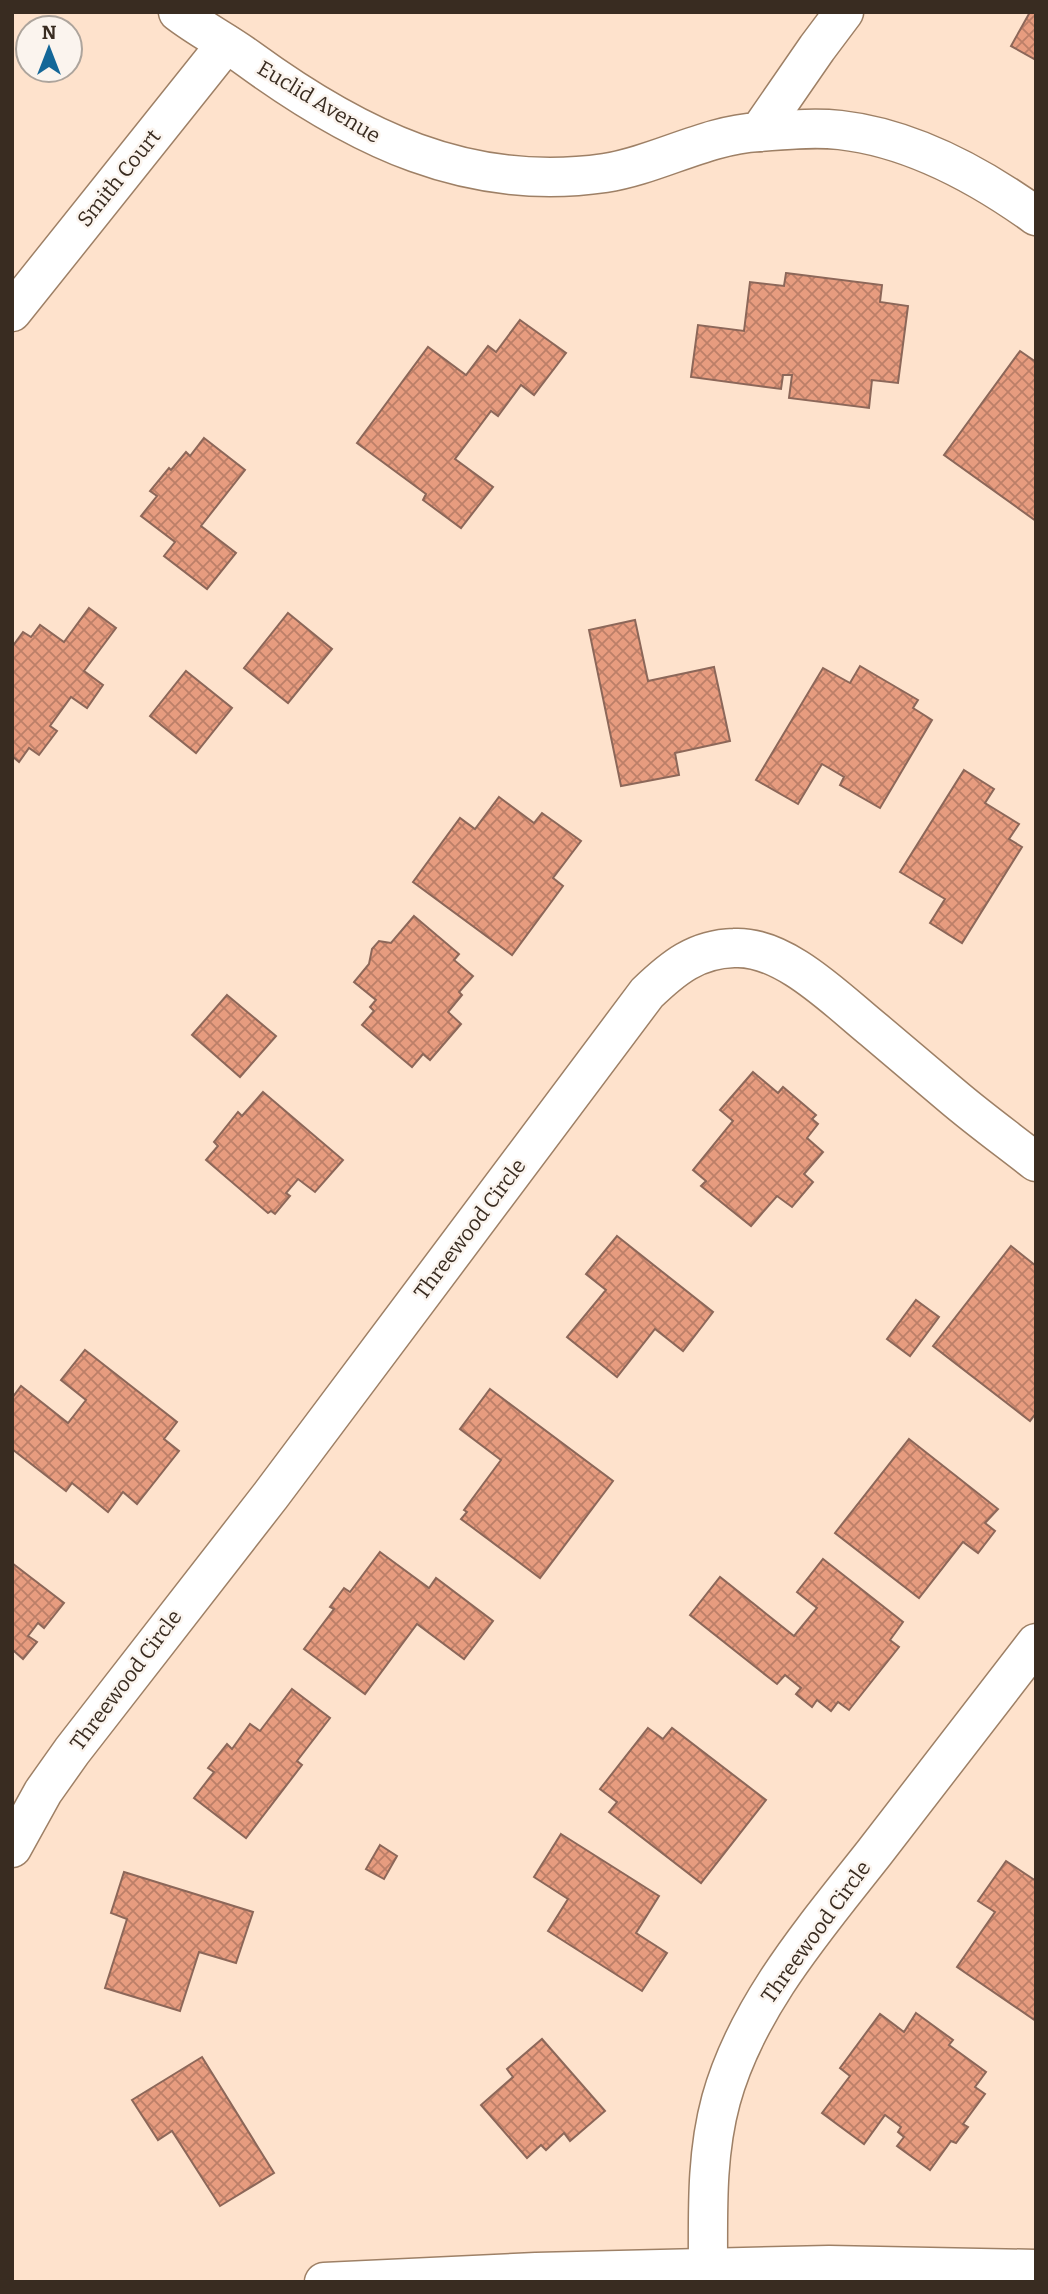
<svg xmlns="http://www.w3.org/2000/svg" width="1048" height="2294" font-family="Bitter,serif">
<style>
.building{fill:url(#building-cross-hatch);stroke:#8c6759;stroke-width:2}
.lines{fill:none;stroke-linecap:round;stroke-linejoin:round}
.minor-casing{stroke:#9e8066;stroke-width:41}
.minor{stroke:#fff;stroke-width:38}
.labels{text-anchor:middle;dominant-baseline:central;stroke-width:5;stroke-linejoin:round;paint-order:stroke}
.street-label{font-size:21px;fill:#392c21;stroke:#fbf4ee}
</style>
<defs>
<pattern id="building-cross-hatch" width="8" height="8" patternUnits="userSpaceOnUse" patternTransform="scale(1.75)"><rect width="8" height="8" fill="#e79c7f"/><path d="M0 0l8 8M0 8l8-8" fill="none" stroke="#bc7f68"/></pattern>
</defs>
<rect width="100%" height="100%" fill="#fee2cc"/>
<g class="building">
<polygon points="1030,12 1036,12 1036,60 1011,46"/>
<polygon points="786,273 882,285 880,302 908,306 898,383 872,380 869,408 789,398 792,375 783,375 781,389 691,377 698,325 744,331 750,282 784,286"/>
<polygon points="520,320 566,353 534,395 521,385 498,416 491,411 455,459 493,487 461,528 423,500 426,494 357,443 428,347 466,375 488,346 496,352"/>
<polygon points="1020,351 1036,362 1036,521 944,455"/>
<polygon points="204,438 245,470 201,526 236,553 207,589 164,556 175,542 141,516 157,496 150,491 169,468 171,470 186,452 190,456"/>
<polygon points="89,608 116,628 84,671 103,685 87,708 71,697 50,726 57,731 39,755 29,748 19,762 12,756 12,647 23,632 31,637 40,625 64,642"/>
<polygon points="288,613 332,649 288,703 244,668"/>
<polygon points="635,620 648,681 714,667 730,741 675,753 679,775 621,786 589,630"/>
<polygon points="860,666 918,700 913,708 932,720 880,808 840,785 844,777 822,764 798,804 756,780 823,668 850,683"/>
<polygon points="186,671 232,708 196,753 150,716"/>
<polygon points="964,770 994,789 985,803 1019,824 1009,839 1022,847 962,943 930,923 945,899 900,872"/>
<polygon points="499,797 534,823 542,813 581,841 553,878 563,886 512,955 413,882 460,818 475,829"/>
<polygon points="414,916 459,954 454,960 473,976 459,992 462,995 448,1012 461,1024 430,1060 423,1054 412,1067 362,1025 374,1011 370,1007 376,1000 354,982 369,964 372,949 379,941 391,943"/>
<polygon points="227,995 276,1036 240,1077 192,1035"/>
<polygon points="753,1072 778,1093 783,1087 816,1115 812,1119 818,1124 807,1138 823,1152 804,1174 813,1182 792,1207 777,1196 751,1226 701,1186 706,1181 693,1170 733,1121 720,1110"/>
<polygon points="263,1092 343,1160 315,1192 298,1179 286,1193 290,1196 275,1214 271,1211 268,1213 206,1160 218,1146 214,1142 238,1112 242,1116"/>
<polygon points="617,1236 713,1312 683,1351 655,1329 617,1377 567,1337 606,1290 586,1274"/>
<polygon points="1011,1246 1036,1266 1036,1413 1030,1421 933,1346"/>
<polygon points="916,1300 939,1317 910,1356 887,1339"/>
<polygon points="85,1350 177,1422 164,1439 179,1451 137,1504 123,1492 108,1512 72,1483 66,1491 12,1449 12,1398 21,1386 68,1423 86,1400 61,1380"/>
<polygon points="490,1389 613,1481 540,1578 461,1519 467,1512 464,1510 501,1460 460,1429"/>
<polygon points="909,1439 998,1509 985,1523 995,1531 978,1553 963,1542 919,1598 835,1533"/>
<polygon points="380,1552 429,1588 436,1578 493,1621 464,1659 417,1624 365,1694 304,1649 334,1609 330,1607 344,1588 350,1592"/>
<polygon points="823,1559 903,1622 890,1640 899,1647 849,1710 838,1702 831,1711 817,1700 812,1707 796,1694 801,1688 785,1675 777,1684 690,1615 720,1577 794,1636 817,1608 797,1592"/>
<polygon points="12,1563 64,1603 44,1628 38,1623 28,1636 37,1642 23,1659 14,1651 12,1654"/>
<polygon points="292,1689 330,1718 297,1761 302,1765 246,1838 194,1798 214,1772 208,1768 227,1744 232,1749 250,1724 260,1731"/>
<polygon points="648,1728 663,1739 672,1728 766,1800 701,1883 609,1812 617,1802 600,1789"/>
<polygon points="561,1834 659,1896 636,1933 667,1953 642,1991 548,1931 568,1899 534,1877"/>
<polygon points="380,1845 397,1856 384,1879 366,1869"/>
<polygon points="1006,1861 1036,1881 1036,2021 957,1967 995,1912 978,1901"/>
<polygon points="124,1872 253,1912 236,1963 199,1952 180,2011 105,1988 127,1919 111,1913"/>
<polygon points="916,2013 953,2040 949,2045 986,2072 975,2087 985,2094 963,2124 968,2127 956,2143 951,2141 930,2170 897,2146 904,2137 898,2132 901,2127 885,2115 864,2144 822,2113 850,2076 840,2068 880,2014 904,2032"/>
<polygon points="542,2039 605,2111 570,2141 564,2133 546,2150 541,2145 527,2158 481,2105 513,2077 507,2069"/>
<polygon points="202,2057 274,2173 220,2206 172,2131 158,2140 132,2100"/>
</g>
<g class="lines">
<g class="minor-casing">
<g id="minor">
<path d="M178 12C200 29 226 42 249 59 356 137 468 193 605 173 657 165 705 135 759 132L817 48 844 12"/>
<path d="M759 132C786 130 813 127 840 130 911 138 979 175 1036 216"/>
<polyline points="12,312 226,44"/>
<path d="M12 1848 43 1792 72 1751 271 1495 647 993C673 968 696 949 734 948 784 945 838 1001 874 1030 900 1052 926 1074 952 1096 979 1119 1008 1140 1036 1162"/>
<path d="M708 2268C708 2211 706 2155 721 2100 747 2006 815 1928 874 1853 928 1783 982 1713 1036 1643"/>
<polyline points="324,2282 536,2272 829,2265 1036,2269"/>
</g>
</g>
<use href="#minor" class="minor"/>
</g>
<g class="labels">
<g class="street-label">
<text transform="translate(319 102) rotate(31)">Euclid Avenue</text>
<text transform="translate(119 178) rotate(-51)">Smith Court</text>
<text transform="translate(470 1229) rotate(-53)">Threewood Circle</text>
<text transform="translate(126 1680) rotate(-53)">Threewood Circle</text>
<text transform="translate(816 1932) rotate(-54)">Threewood Circle</text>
</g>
</g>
<rect width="1048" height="2294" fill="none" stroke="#392c21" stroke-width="28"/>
<g transform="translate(49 49)"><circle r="33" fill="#fbf4ee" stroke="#ada49c" stroke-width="2"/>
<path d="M0-5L12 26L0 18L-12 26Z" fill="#146798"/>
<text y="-10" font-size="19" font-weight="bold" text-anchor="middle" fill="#392c21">N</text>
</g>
</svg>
